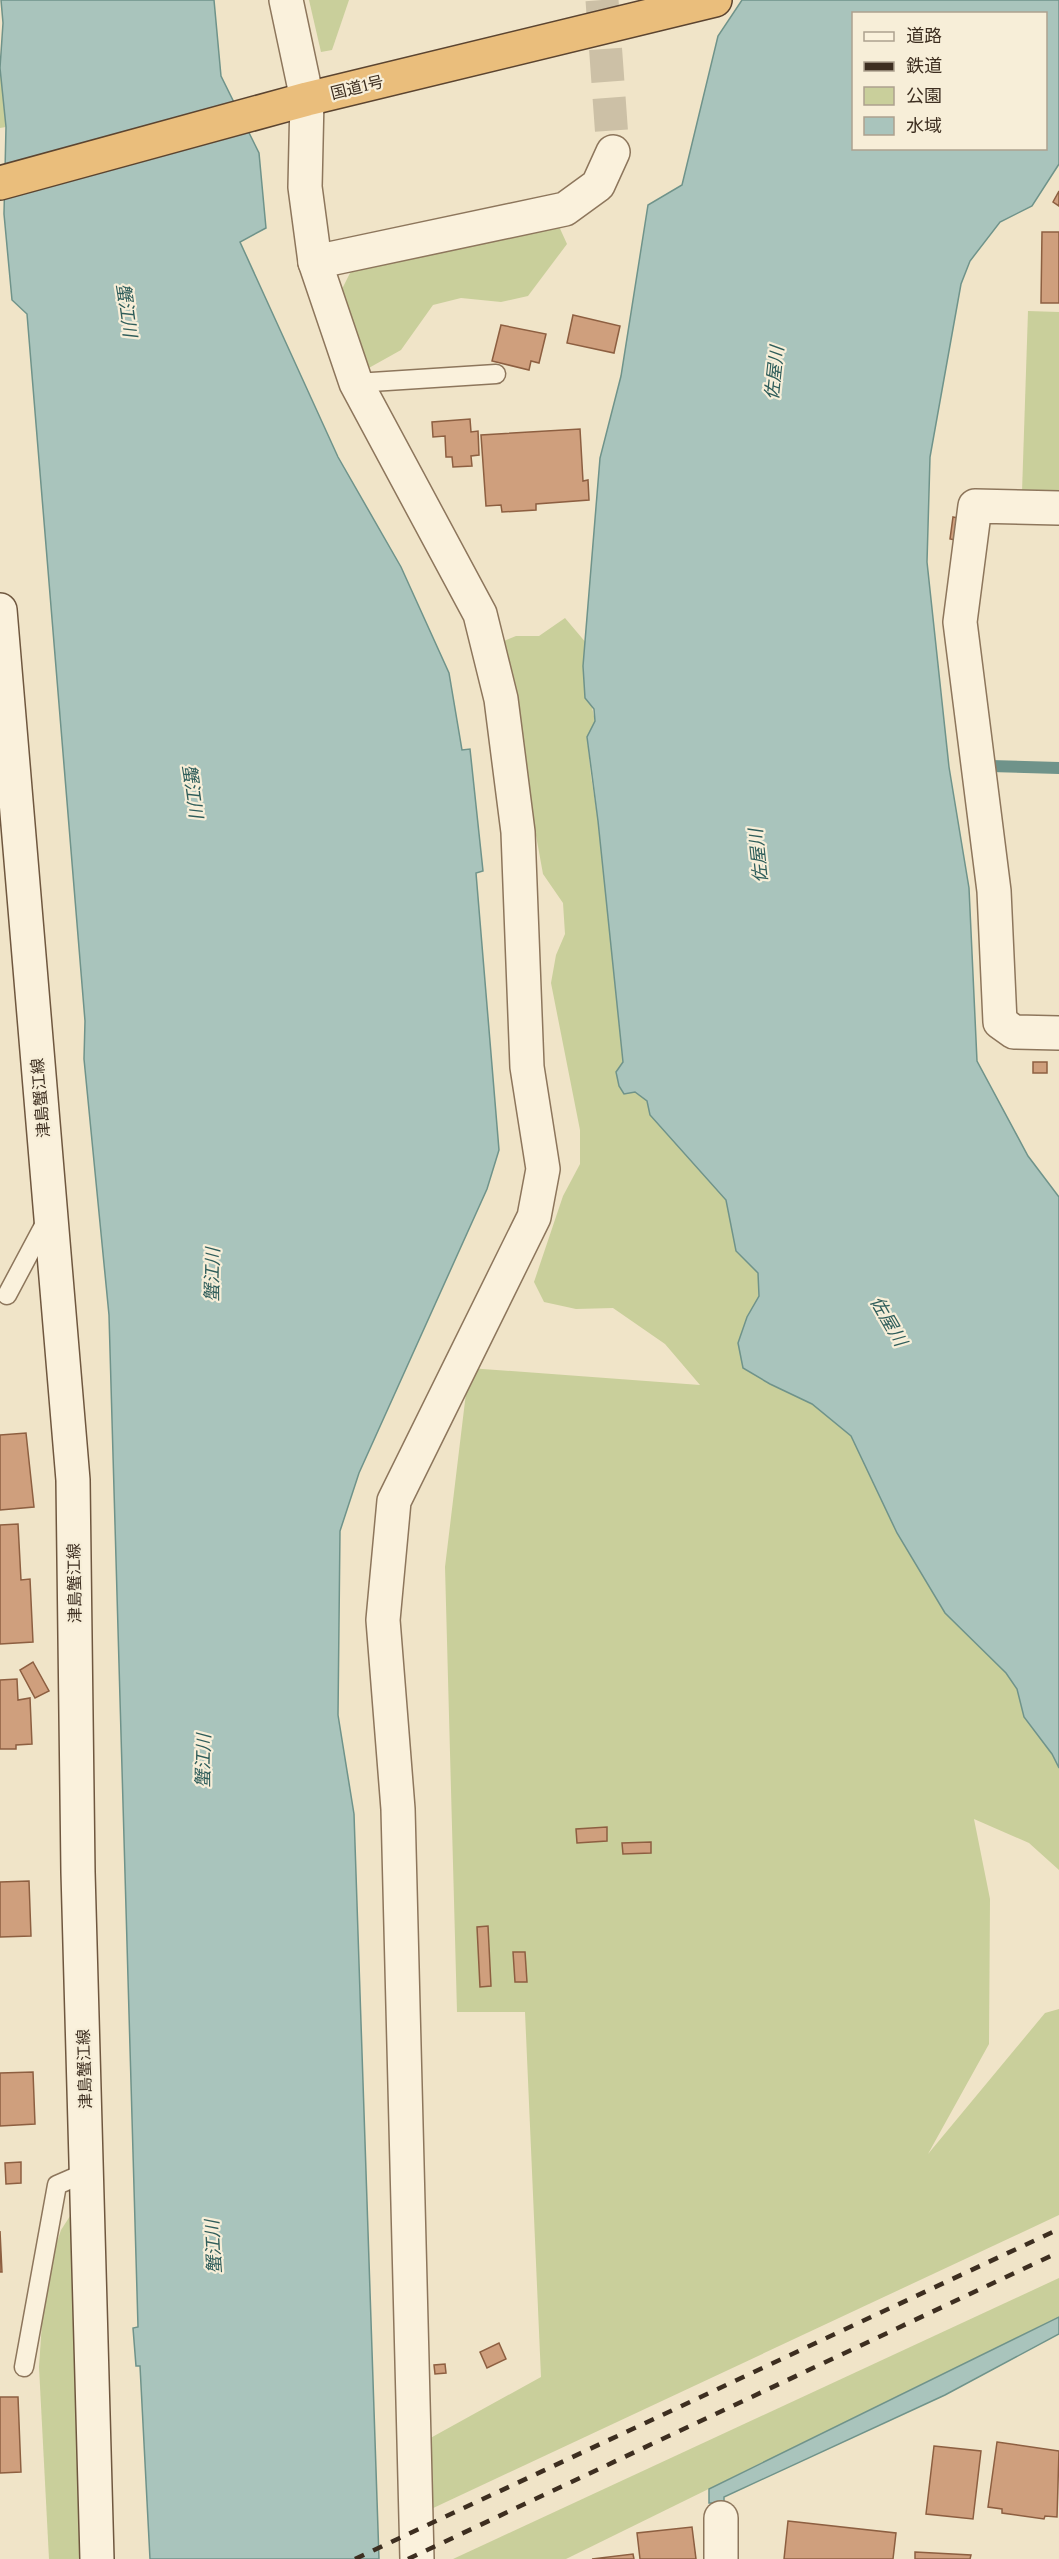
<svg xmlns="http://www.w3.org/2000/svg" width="1059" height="2559" font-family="Lora,'Noto Sans JP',serif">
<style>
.green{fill:#c9cf9b}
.water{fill:#a9c4bc;stroke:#6f938a;stroke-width:1.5;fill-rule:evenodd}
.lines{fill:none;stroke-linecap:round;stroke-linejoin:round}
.stream{stroke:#6f938a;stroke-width:12}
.building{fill:#cf9f7d;stroke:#8d5f41;stroke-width:1.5}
.minor-tunnel{stroke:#ccc0a6;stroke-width:33;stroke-dasharray:33 16;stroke-linecap:butt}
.service-casing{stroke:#8d765c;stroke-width:21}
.minor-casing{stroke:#8d765c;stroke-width:36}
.secondary-casing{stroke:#6f573f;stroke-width:36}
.trunk-casing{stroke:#5b4430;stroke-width:36}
.service{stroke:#faf1dc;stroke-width:18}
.minor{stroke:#faf1dc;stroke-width:33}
.secondary{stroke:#faf1dc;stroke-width:33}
.trunk{stroke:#eabe7c;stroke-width:33}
.rail{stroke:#3d2e20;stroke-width:4.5;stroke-dasharray:10 10;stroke-linecap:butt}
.labels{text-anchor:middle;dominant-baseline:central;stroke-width:4.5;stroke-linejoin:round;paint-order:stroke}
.street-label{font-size:16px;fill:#3d2e20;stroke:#f7eed8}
.water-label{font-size:18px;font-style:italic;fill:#2f5d5a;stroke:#f7eed8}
</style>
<rect width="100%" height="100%" fill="#f0e4c8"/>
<g class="green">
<polygon points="309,0 349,0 332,50 321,52"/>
<polygon points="0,68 6,127 0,128"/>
<polygon points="557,222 567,244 528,296 501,302 461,298 433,305 401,350 367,369 341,291 351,271"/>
<polygon points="1028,311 1059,312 1059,494 1022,492"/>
<polygon points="565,618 587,644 583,666 595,721 587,737 591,776 598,821 623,1062 616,1072 647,1101 650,1115 726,1200 736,1251 758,1273 759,1296 747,1317 770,1384 812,1404 851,1436 897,1533 945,1613 1006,1673 1017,1689 1024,1717 1052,1754 1059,1768 1059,1870 1029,1843 974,1819 990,1899 989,2044 928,2154 1045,2013 1059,2009 1059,2215 429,2510 425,2441 541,2377 525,2012 457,2012 445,1567 469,1368 700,1385 665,1344 613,1308 576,1309 544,1302 534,1282 563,1196 580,1164 580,1130 551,983 556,955 565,934 563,903 543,874 501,642 516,636 539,636"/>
<polygon points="74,2210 82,2559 49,2559 39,2367 45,2278 61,2230"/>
<polygon points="1059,2278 1059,2317 566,2559 453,2559"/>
</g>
<g class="water">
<polygon points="1,0 214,0 221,76 259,153 266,228 240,242 338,457 401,567 449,673 462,750 470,749 483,871 476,873 499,1150 487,1189 359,1473 340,1531 338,1715 354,1814 379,2559 150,2559 140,2366 136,2366 133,2328 138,2327 109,1315 84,1059 85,1021 27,314 12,300 4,214 6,127 0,68 3,23"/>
<path d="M742 0H1059V164L1032 206 1000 222 970 261 961 284 930 457 927 562 949 767 969 888 977 1061 1028 1156 1059 1197V1768L1052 1754 1024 1717 1017 1689 1006 1673 945 1613 897 1533 851 1436 812 1404 770 1384 743 1368 738 1343 747 1317 759 1296 758 1273 736 1251 726 1200 650 1115 647 1101 635 1092 624 1094 619 1086 616 1072 623 1062 598 821 587 737 595 721 594 709 585 698 583 666 600 458 621 376 648 205 682 185 718 36ZM854 14H1046V148H854Z"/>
<polygon points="1059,2317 1059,2334 945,2395 724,2497 724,2503 709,2503 709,2489"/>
</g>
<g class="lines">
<polyline class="stream" points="990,766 1059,768"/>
</g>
<g class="building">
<polygon points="1059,191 1059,206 1053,202"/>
<polygon points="1042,232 1059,232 1059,303 1041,303"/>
<polygon points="573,315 620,326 614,353 567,343"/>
<polygon points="501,325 546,334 539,363 531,361 529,370 492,361"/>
<polygon points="470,419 471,432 478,431 479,455 471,456 472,466 453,467 452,457 446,457 445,436 433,437 432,422"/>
<polygon points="580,429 583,481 588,480 589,500 536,504 536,510 502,512 501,505 486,506 481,435"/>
<polygon points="953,517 969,520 966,542 950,539"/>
<rect x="1033" y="1062" width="14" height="11"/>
<polygon points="26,1433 34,1507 0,1510 0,1435"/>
<polygon points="18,1524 21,1580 30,1579 33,1642 0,1644 0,1525"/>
<polygon points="33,1662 49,1691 35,1698 20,1670"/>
<polygon points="17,1679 18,1700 30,1698 32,1744 16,1745 16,1749 0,1749 0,1680"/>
<polygon points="607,1827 607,1841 577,1843 576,1829"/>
<polygon points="651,1842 651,1853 623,1854 622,1843"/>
<polygon points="29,1881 31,1936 0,1937 0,1882"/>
<polygon points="488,1926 491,1986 480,1987 477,1927"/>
<polygon points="513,1952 525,1952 527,1982 515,1982"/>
<polygon points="33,2072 35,2124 0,2126 0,2073"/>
<polygon points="21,2162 21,2183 6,2184 5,2163"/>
<polygon points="0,2231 2,2272 0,2272"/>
<polygon points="499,2343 506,2359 487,2368 480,2352"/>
<polygon points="445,2364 446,2373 435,2374 434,2365"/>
<polygon points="0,2397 18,2397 21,2472 0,2473"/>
<polygon points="997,2442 1059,2451 1057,2517 1045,2516 1044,2519 1002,2513 1002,2509 988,2507"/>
<polygon points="934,2446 981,2451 973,2519 926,2514"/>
<polygon points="788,2521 896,2533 893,2559 784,2559"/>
<polygon points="692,2527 696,2559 640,2559 637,2533"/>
<polygon points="915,2552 971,2555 970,2559 915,2559"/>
<polygon points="633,2554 634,2559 592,2559"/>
</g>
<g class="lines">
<polyline class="minor-tunnel" points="602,0 613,152"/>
<g class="service-casing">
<g id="service">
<polyline points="356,383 496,374"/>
<polyline points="7,1295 48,1218"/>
<polyline points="24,2367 57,2185 87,2172"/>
</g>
</g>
<g class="minor-casing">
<g id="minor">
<polyline points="286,0 307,99 305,187 315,262 356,383 480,614 501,699 518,832 527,1067 543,1169 534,1217 394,1501 383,1620 398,1809 417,2559"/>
<polyline points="315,262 565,209 598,185 613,152"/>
<polyline points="1059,508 975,506 960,622 994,891 1000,1022 1014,1032 1059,1033"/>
<polyline points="721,2559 721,2518"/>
</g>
</g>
<g class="secondary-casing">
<polyline id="secondary" points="0,610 73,1480 78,1872 97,2559"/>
</g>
<g class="trunk-casing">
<polyline id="trunk" points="0,183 307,99 715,0"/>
</g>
<use href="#service" class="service"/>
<use href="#minor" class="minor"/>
<use href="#secondary" class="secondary"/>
<use href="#trunk" class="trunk"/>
<g class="rail">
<polyline points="355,2559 1059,2229"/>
<polyline points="408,2559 1059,2252"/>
</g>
</g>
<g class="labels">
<g class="street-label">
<text transform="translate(357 87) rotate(-14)">国道1号</text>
<text transform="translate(40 1098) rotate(-95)">津島蟹江線</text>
<text transform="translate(74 1583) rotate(-91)">津島蟹江線</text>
<text transform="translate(84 2069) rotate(-92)">津島蟹江線</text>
</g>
<g class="water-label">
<text transform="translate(127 310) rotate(82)">蟹江川</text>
<text transform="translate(774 373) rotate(-84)">佐屋川</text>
<text transform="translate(193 791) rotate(82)">蟹江川</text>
<text transform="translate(758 856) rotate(-96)">佐屋川</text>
<text transform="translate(212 1275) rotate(-89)">蟹江川</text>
<text transform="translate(889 1321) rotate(60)">佐屋川</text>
<text transform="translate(203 1761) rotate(-89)">蟹江川</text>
<text transform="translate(213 2247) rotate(-93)">蟹江川</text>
</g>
</g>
<rect x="852" y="12" width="195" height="138" fill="#f7eed8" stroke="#ada18e" stroke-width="1.5"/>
<rect x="864" y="32" width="30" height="9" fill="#faf1dc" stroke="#ada18e" stroke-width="1.5"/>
<text x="906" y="42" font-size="18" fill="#3d2e20">道路</text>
<rect x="864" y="62" width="30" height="9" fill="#3d2e20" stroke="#ada18e" stroke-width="1.5"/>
<text x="906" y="72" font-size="18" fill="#3d2e20">鉄道</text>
<rect x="864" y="87" width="30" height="18" fill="#c9cf9b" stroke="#ada18e" stroke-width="1.5"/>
<text x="906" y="102" font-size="18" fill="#3d2e20">公園</text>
<rect x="864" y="117" width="30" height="18" fill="#a9c4bc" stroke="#ada18e" stroke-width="1.5"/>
<text x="906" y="132" font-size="18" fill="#3d2e20">水域</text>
</svg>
